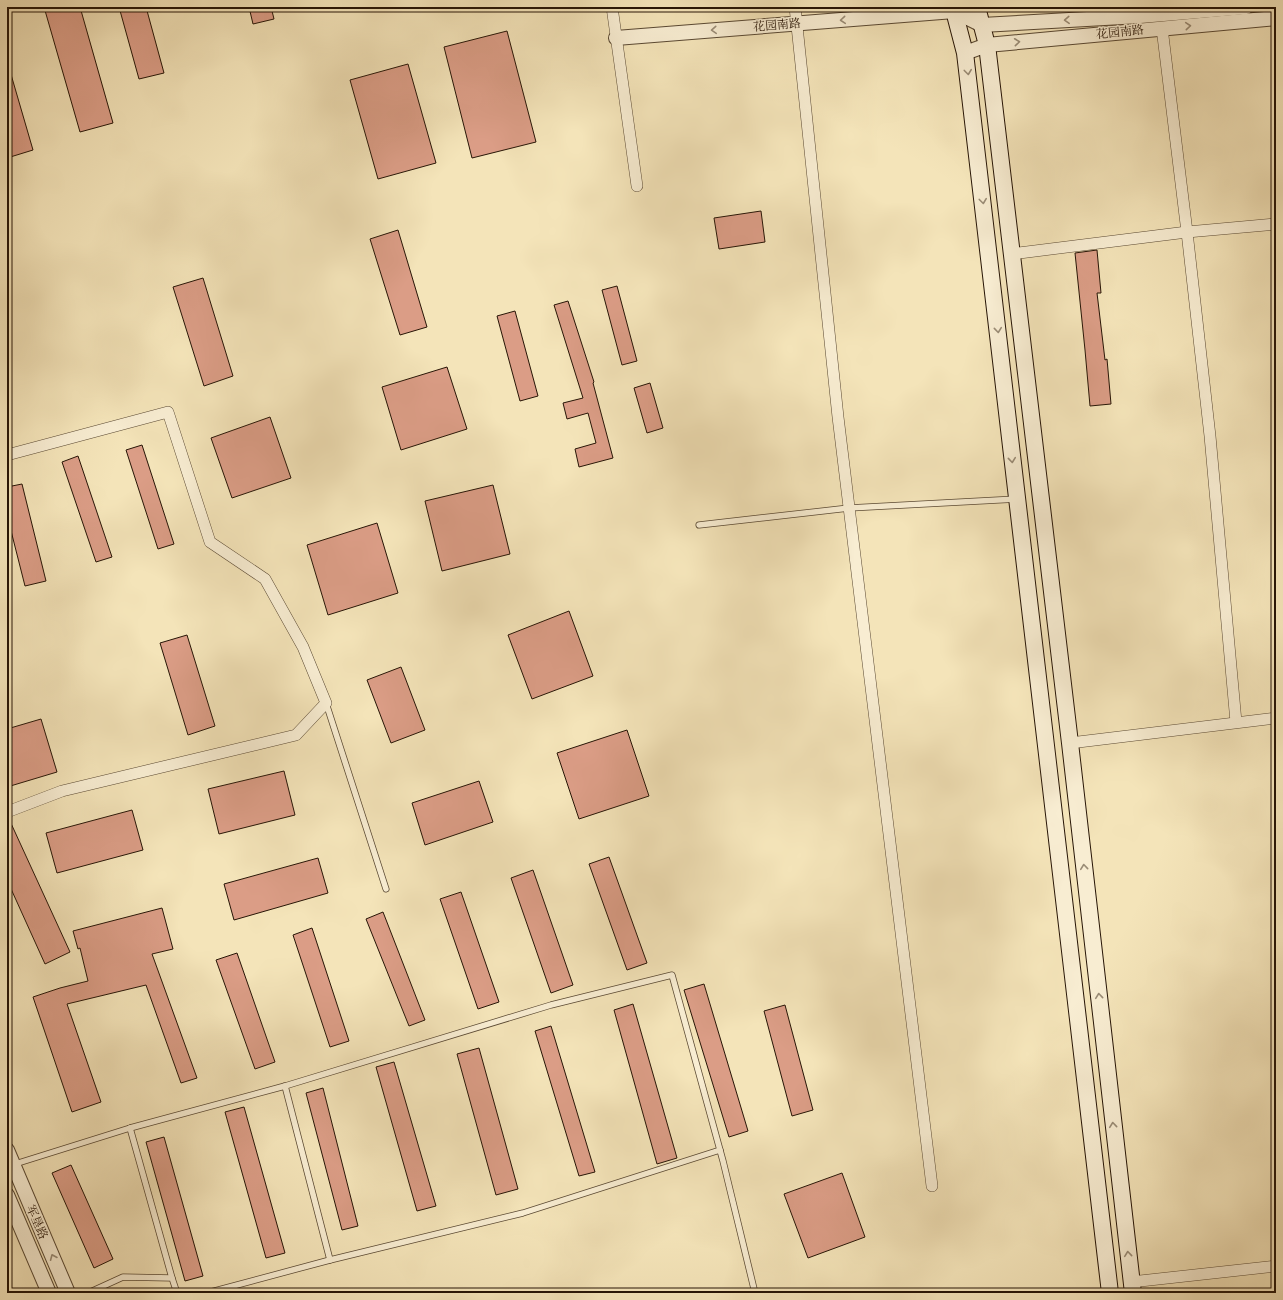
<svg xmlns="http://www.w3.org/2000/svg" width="1283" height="1300" font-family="'IM FELL Great Primer','Noto Serif SC',serif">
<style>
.building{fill:#db9d86;stroke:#271506}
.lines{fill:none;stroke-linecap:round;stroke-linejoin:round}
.service-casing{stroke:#5a4933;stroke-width:7}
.minor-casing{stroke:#5a4933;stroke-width:12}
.tertiary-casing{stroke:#5a4933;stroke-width:16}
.secondary-casing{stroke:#271506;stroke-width:18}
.service{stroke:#f8edd2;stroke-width:5.5}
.minor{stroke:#f8edd2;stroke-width:11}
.tertiary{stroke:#f8edd2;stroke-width:14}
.secondary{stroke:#f8edd2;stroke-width:16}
.oneway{stroke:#9a8c76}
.labels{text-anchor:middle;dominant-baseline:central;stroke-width:3;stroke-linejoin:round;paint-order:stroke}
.street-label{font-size:12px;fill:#271506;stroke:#f8edd2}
</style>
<rect width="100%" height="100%" fill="#f4e4b9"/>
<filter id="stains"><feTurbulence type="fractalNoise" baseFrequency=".005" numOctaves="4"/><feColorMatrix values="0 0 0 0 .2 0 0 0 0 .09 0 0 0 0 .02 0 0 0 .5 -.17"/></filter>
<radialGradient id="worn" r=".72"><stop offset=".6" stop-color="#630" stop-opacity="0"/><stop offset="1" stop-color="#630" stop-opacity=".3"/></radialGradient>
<g class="building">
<polygon points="44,7 80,7 113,123 80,132"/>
<polygon points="119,7 146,7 164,73 139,79"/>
<polygon points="249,7 271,7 274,19 253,24"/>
<polygon points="507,31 536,142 472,158 444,47"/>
<polygon points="408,64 436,163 378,179 350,80"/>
<polygon points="10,71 33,150 7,158 7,72"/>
<polygon points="761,211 765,242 719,249 714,218"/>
<polygon points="398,230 427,327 400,335 370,239"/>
<polygon points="1097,250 1101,293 1097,293 1105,360 1107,359 1111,404 1090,406 1085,350 1075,253"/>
<polygon points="203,278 233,376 204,386 173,287"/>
<polygon points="617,286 637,361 622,365 602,290"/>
<polygon points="568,301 594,382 593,383 613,458 579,467 575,449 596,443 588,413 567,419 563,403 583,398 554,305"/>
<polygon points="515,311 538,396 520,401 497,316"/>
<polygon points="447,367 467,429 401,450 382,387"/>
<polygon points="650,383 663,428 647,433 634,388"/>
<polygon points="270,417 291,478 232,498 211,438"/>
<polygon points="142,445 174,544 158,549 126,450"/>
<polygon points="78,456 112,557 96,562 62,462"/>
<polygon points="22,484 46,581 25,586 7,515 7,487"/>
<polygon points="493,485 510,554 442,571 425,501"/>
<polygon points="377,523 398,593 328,615 307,545"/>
<polygon points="569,611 593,676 532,699 508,635"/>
<polygon points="187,635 215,726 188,735 160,643"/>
<polygon points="401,667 425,730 391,743 367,680"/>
<polygon points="41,719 57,772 7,787 7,729"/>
<polygon points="627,730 649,796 579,819 557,753"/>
<polygon points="284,771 295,815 219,834 208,789"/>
<polygon points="479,781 493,822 425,845 412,803"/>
<polygon points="132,810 143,850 57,873 46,833"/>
<polygon points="7,819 9,819 70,952 45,964 7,880"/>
<polygon points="609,857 647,963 627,970 589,864"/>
<polygon points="318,858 328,893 234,920 224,884"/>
<polygon points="533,870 573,985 551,993 511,878"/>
<polygon points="461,892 499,1002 478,1009 440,899"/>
<polygon points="162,908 173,949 152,954 197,1078 181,1083 146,985 67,1004 101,1102 72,1112 33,997 60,988 88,981 80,948 78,949 73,931"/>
<polygon points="383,912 425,1020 409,1026 366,919"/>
<polygon points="312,928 349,1041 330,1047 293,935"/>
<polygon points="237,953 275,1062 255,1069 216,960"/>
<polygon points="704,984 748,1131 729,1137 684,990"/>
<polygon points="633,1004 677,1158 657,1164 614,1010"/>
<polygon points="785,1005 813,1110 792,1116 764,1011"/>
<polygon points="551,1026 595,1172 579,1176 535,1031"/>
<polygon points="479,1048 518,1189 496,1195 457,1054"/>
<polygon points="394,1062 436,1206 417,1211 376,1067"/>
<polygon points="323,1088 358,1226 342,1230 306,1093"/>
<polygon points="244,1107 285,1253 266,1258 225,1112"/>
<polygon points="164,1137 203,1276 185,1281 146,1142"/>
<polygon points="71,1165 113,1259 94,1268 52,1173"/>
<polygon points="842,1173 865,1237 808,1258 784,1194"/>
</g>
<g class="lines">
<g class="service-casing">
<g id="service">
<polyline points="699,525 849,508 1017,499"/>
<polyline points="326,703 386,889"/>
<polyline points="285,1086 330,1260"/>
<polyline points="130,1128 172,1278"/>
<polyline points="15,1164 130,1128 285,1086 551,1005 672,975 723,1161 755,1293"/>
<polyline points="88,1293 123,1277 172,1278 177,1293"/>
<polyline points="207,1293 330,1260 523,1213 720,1150"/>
</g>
</g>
<g class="minor-casing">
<g id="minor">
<polyline points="612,7 637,186"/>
<polyline points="795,7 838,417 932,1186"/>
<polyline points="1162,28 1187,232 1210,436 1236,722"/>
<polyline points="1011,254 1187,232 1276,224"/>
<polyline points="7,455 168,412 210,542 265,579 303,647 326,703 296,735 62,791 7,812"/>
<polyline points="1070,743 1276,718"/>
<polyline points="1131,1282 1276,1266"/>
</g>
</g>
<g class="tertiary-casing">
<g id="tertiary">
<polyline points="616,38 954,11 982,25 1140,16 1246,7"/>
<polyline points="965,53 987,45 1276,18"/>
<polyline points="7,1150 68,1293"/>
<polyline points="7,1195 49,1293"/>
</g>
</g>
<g class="secondary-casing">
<g id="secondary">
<polyline points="953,7 965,53 1110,1293"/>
<polyline points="977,7 987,45 1070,743 1133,1293"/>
</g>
</g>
<use href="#service" class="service"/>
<use href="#minor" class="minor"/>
<use href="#tertiary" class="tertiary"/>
<use href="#secondary" class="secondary"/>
</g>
<defs><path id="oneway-chevron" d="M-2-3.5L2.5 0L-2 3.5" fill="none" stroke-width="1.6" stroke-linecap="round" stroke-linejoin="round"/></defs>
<g class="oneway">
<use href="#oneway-chevron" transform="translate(843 20) rotate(175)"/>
<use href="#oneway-chevron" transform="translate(1067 20) rotate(177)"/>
<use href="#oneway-chevron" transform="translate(1188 26) rotate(-5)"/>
<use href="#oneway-chevron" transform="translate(714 30) rotate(176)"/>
<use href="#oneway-chevron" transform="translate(1017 42) rotate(-6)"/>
<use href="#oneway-chevron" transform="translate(968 72) rotate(83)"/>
<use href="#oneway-chevron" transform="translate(983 201) rotate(83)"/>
<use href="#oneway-chevron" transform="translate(998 330) rotate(84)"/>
<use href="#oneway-chevron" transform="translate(1012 460) rotate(84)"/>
<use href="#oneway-chevron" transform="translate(1084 867) rotate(-96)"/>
<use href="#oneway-chevron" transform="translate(1099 996) rotate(-96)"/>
<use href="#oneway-chevron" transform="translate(1113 1125) rotate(-96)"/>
<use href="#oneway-chevron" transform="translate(1128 1254) rotate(-96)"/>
<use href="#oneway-chevron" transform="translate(53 1257) rotate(-113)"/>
</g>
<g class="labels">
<g class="street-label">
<text transform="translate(777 25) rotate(-5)">花园南路</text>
<text transform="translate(1120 32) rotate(-6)">花园南路</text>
<text transform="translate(37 1222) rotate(67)">军垦路</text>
</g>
</g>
<rect width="1283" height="1300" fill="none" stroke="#f4e4b9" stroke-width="24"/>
<rect x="8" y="8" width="1267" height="1284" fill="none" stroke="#271506" stroke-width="2"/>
<rect x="12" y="12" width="1259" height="1276" fill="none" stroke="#271506"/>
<rect width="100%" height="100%" filter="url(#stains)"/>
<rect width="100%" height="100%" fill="url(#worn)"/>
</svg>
